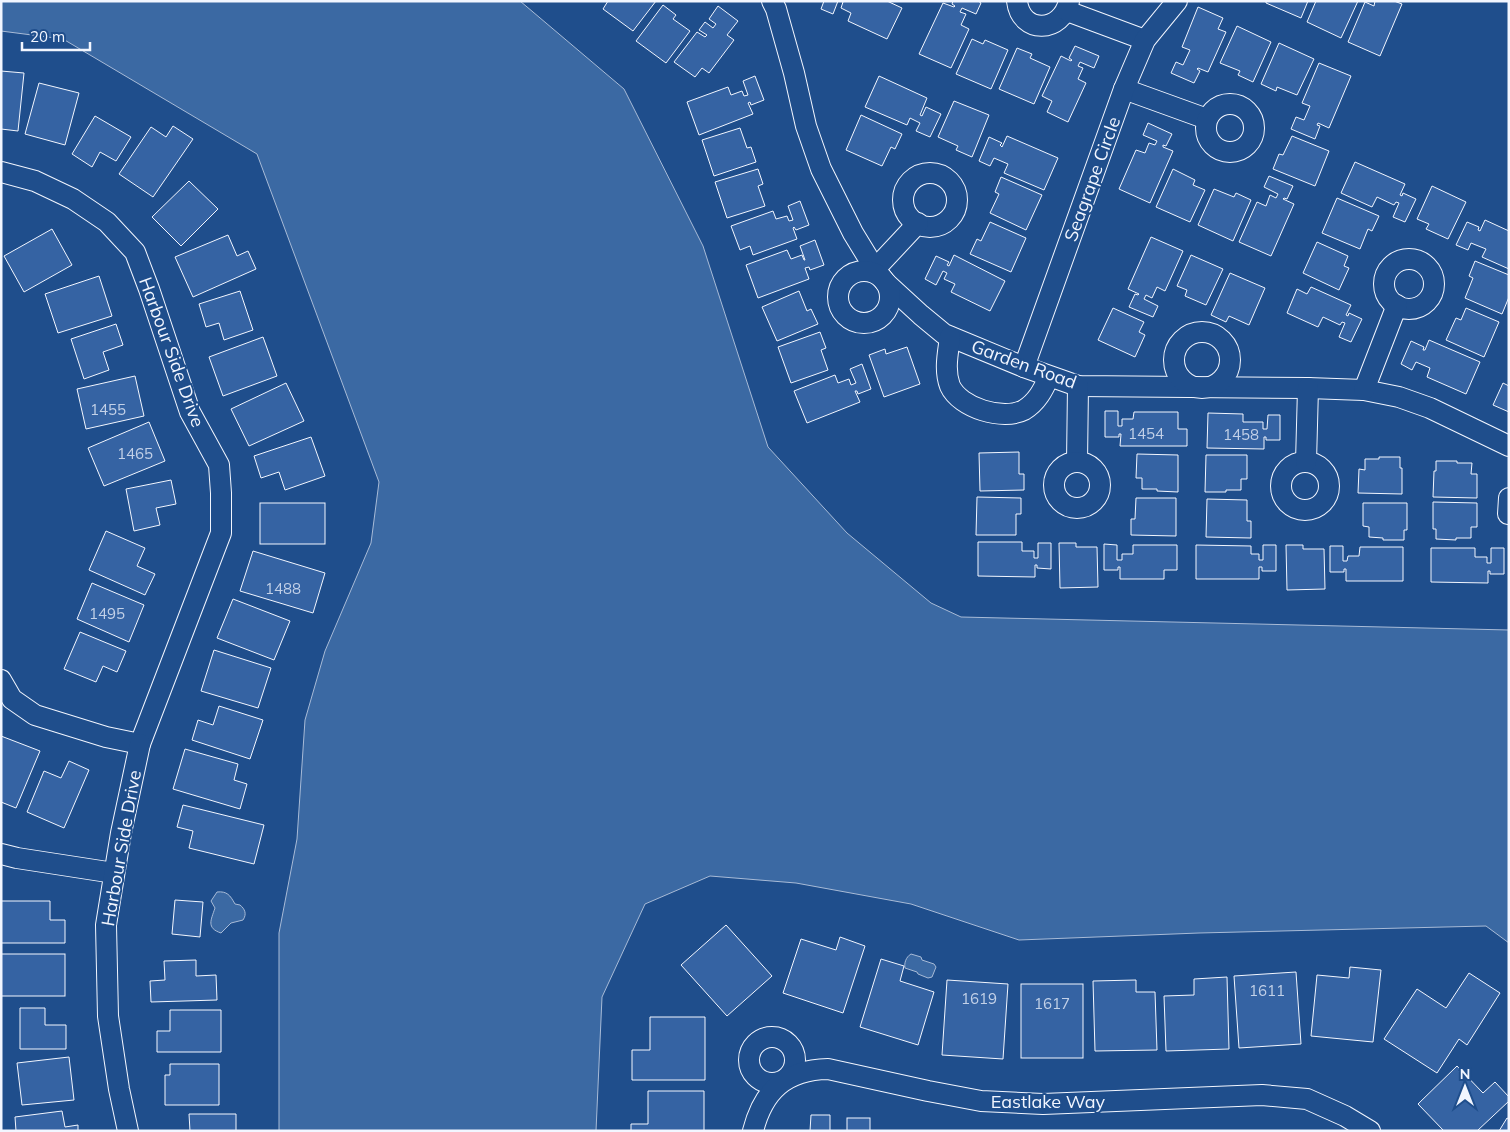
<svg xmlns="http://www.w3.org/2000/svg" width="1510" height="1132" font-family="Mulish,sans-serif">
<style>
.water{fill:#3b69a3;stroke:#a8bbd7}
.building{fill:#3563a3;stroke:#f2f6ff}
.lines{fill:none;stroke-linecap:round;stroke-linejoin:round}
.street-casing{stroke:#f2f6ff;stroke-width:22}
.street{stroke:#1f4e8c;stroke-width:20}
.labels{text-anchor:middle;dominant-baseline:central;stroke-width:4;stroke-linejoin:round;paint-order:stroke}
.number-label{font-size:15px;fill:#c3d1e8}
.street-label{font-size:18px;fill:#f2f6ff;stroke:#1f4e8c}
</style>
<rect width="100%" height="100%" fill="#1f4e8c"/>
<g class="water">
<polygon points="1,1 520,1 624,89 703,246 768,447 847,533 931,603 961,617 1509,630 1509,943 1486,926 1199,933 1019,940 911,904 796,883 710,876 645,904 602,997 596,1131 279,1131 279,933 297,839 305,720 325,651 371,543 379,482 257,154 63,39 1,31"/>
<path d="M217 892C227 891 230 895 235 904L240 905C245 909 247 914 243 920L231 923 221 933C206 928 211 920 215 908L211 901Z"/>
<path d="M911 954 921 957 922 960 934 964 936 967 932 977 928 978 918 974 917 972 905 968C904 963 906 957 911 954Z"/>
</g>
<g class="building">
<polygon points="608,1 656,1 633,31 603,9"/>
<polygon points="824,1 838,1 833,14 821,9"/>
<polygon points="841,1 887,1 902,8 887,39 848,21 851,13 841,8 843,2"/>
<polygon points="953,1 978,1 981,3 976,14 962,8 960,12 966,14 961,25 969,29 951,68 919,54 943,3 954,7 955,6 952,4"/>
<polygon points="1266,1 1308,1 1301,18 1266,3"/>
<polygon points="1316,1 1358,1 1341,38 1307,22"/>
<polygon points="1375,1 1394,1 1402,4 1380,56 1348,42 1365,2 1374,6"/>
<polygon points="663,5 676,15 673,19 690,31 666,63 636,41"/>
<polygon points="718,6 738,21 727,35 734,40 709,73 702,68 695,77 674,62 697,32 705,37 707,35 699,30 705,22 713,28 716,24 709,19"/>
<polygon points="1198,7 1223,18 1218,29 1226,32 1208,72 1198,68 1197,69 1200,71 1194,83 1171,73 1176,62 1183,65 1190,50 1182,47"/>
<polygon points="1237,26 1271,42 1253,82 1238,75 1240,71 1220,63"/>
<polygon points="972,39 983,44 985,40 1008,50 991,89 956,74"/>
<polygon points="1279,43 1314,59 1297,95 1277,87 1276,91 1261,84"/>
<polygon points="1075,46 1099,56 1094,68 1080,62 1078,66 1083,68 1078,79 1086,83 1068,122 1047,112 1052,101 1042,96 1061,56 1071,61 1072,60 1069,58"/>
<polygon points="1017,48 1032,54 1030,58 1050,67 1034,104 999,89"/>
<polygon points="1319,63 1351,76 1329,128 1318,123 1317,125 1320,126 1315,139 1291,129 1296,117 1304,120 1310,106 1302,103"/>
<polygon points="1,71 24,73 18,131 1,129"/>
<polygon points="755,76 764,100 751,105 750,102 748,103 753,114 699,135 687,102 728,87 731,95 742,91 744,96 748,95 743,81"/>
<polygon points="879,76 927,98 920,115 922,116 926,107 941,114 930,137 916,131 920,123 910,118 907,125 865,107"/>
<polygon points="39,83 79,93 65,145 25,134"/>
<polygon points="954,101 989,115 972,157 956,150 958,146 938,137"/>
<polygon points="861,115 902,134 895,149 891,147 882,166 846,150"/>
<polygon points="95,116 131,137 116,161 100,152 92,167 72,154"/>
<polygon points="1148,123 1172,134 1166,146 1163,145 1163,147 1173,151 1150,203 1119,189 1136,150 1145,153 1149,143 1155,145 1157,141 1143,135"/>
<polygon points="173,126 193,139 153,197 119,174 151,127 166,137"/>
<polygon points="740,128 747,148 751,147 756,162 714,176 702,140"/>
<polygon points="1007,136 1058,158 1044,190 1004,173 1008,164 994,158 990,166 979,161 989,137 1002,143 1000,145 1002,147"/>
<polygon points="1292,136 1329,151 1315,186 1273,169 1279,154 1283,155"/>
<polygon points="1355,162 1405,184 1400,195 1402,196 1403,193 1416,199 1405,222 1393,217 1399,203 1396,202 1394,205 1377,197 1372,207 1341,193"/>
<polygon points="758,169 763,184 758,186 765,206 727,218 715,182"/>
<polygon points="1173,169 1195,180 1193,185 1205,190 1190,222 1156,207"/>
<polygon points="1269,176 1293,186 1287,199 1284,198 1283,199 1294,204 1271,256 1239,242 1257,202 1266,206 1270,195 1276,198 1278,194 1264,187"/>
<polygon points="1001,177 1042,195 1026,230 990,213 999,194 995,192"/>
<polygon points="189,181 218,209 181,246 152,217"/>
<polygon points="1432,186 1466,202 1448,239 1426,229 1429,224 1417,219"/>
<polygon points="1214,189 1234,197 1236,193 1251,200 1233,241 1198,225"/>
<polygon points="1337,198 1379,216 1372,231 1368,229 1360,249 1322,233"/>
<polygon points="800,201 809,225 796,230 794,227 793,228 797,239 753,255 750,246 740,250 731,226 773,211 776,219 787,216 789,221 793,220 788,206"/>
<polygon points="1485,220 1509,231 1509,269 1482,257 1486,249 1471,243 1468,250 1456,245 1467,222 1479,227 1478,230 1480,231"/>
<polygon points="990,222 1026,238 1011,272 970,254 977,239 981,241"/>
<polygon points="52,229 72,265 24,292 4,256"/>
<polygon points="228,235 237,256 248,251 256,269 193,297 175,257"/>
<polygon points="1151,237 1183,251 1165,291 1157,287 1152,298 1146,295 1144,299 1158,306 1153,317 1129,307 1135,294 1138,295 1139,294 1128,289"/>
<polygon points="815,240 824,265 810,270 809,267 805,268 809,279 758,298 746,265 787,250 791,259 802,255 804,260 805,260 800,246"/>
<polygon points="1317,242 1348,256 1344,266 1349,268 1339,290 1303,273"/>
<polygon points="954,255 1005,281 990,311 951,292 955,284 944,279 947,273 943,271 936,285 925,279 936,256 949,262 947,265 949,266"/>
<polygon points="1191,255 1223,269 1206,305 1185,296 1187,290 1177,286"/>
<polygon points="1475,261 1509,275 1509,297 1502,314 1465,298 1473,278 1469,276"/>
<polygon points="1230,273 1265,288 1249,325 1229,316 1226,322 1211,315"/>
<polygon points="99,276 112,316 58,333 45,294"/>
<polygon points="1311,287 1351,305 1346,315 1348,316 1349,313 1362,319 1351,342 1339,337 1345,323 1342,322 1340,325 1323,317 1318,327 1287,313 1297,289 1307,294"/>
<polygon points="240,291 253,330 224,340 219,323 206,327 199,304"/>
<polygon points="799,291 807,311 811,309 818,324 777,341 762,307"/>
<polygon points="1113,308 1144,322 1139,332 1145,335 1135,357 1098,340"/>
<polygon points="1466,308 1499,322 1484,357 1446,340 1456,318 1461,320"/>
<polygon points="116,324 123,345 103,352 109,370 84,379 71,339"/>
<polygon points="820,332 826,348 821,350 828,370 791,383 778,347"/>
<polygon points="263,337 277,376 223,396 209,357"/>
<polygon points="1429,340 1480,362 1466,394 1427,377 1430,368 1416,362 1412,370 1401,364 1411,341 1424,347 1423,350 1425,350"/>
<polygon points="907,347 920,384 884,397 869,355 885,349 886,354"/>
<polygon points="862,364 871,389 858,394 857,391 855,391 860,402 807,423 794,391 835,375 838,383 849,379 851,385 856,383 850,369"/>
<polygon points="135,376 144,416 86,429 77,389"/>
<polygon points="286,383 304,421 249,446 231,409"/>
<polygon points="1503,383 1509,386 1509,412 1493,405"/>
<polygon points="1105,411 1118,411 1118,426 1122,426 1122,419 1133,419 1134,412 1178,412 1178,429 1187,429 1187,446 1120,446 1121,434 1119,434 1119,437 1105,437"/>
<polygon points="1208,413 1243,414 1243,422 1263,422 1263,429 1267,429 1268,415 1280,415 1280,440 1266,440 1266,437 1264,437 1264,449 1207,448"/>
<polygon points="149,422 165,461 104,486 88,448"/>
<polygon points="311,437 325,476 285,490 279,472 261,478 254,456"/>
<polygon points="1019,452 1019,474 1024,474 1024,490 980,491 979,453"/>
<polygon points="1137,454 1178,455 1178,492 1157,491 1157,489 1142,489 1142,478 1136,478"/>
<polygon points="1206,455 1247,455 1247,479 1241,479 1241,490 1226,490 1226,492 1205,492"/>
<polygon points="1379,457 1400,457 1400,468 1402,468 1402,494 1358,493 1359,469 1365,470 1365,459 1379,459"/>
<polygon points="1436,461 1457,461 1457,463 1472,463 1471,474 1477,474 1477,498 1433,497 1434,471 1436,471"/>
<polygon points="171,480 176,504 156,508 160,525 134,531 126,489"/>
<polygon points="977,497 1021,498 1021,514 1016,514 1016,535 976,535"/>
<polygon points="1136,498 1176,498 1176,536 1131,535 1131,519 1135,519"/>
<polygon points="1207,499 1247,500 1247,521 1251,521 1251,538 1206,537"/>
<polygon points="1433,502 1477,503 1477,527 1471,527 1471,538 1456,538 1456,540 1436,539 1436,529 1433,529"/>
<rect x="260" y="503" width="65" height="41"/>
<polygon points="1363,503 1407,503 1407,530 1404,530 1404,540 1383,540 1383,538 1369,537 1369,527 1363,526"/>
<polygon points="106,531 145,548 137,566 155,574 145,595 89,570"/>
<polygon points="978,542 1022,542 1022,551 1034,551 1034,558 1038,558 1038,543 1051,543 1051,569 1037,568 1037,565 1035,565 1035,577 978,576"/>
<polygon points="1059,543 1076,543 1076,547 1097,547 1098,587 1060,588"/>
<polygon points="1104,544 1117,545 1117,560 1122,560 1122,554 1133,554 1133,545 1177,545 1177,570 1164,570 1164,579 1120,579 1120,567 1118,567 1118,570 1104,570"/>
<polygon points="1196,545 1251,546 1251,554 1259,554 1259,560 1263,560 1263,545 1276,545 1276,571 1262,571 1262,567 1259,567 1259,579 1196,579"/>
<polygon points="1286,545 1303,545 1303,549 1324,549 1325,589 1287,590"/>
<polygon points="1330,546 1343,546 1343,561 1347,561 1348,556 1359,556 1360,547 1403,547 1403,581 1346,581 1346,569 1344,569 1344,572 1330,572"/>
<polygon points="1431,548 1475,548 1475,557 1487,557 1487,563 1491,563 1491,548 1504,548 1504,574 1490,574 1490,571 1488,571 1488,583 1431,582"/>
<polygon points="253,551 325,573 313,613 240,591"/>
<polygon points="92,583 144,605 129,642 77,619"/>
<polygon points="233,599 290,621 274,660 217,638"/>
<polygon points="80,632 126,651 117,672 103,666 96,682 64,669"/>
<polygon points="214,650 271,668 258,708 201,691"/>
<polygon points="219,706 263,720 250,759 192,740 198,720 213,725"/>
<polygon points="1,736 40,751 16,808 1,802"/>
<polygon points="185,749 238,764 234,780 247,784 240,809 173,789"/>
<polygon points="69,761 89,770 64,828 27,812 44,771 61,778"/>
<polygon points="183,805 264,825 254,864 189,848 193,831 177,827"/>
<polygon points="175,900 203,902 200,937 172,934"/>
<polygon points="1,901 50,901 50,920 65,920 65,943 1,943"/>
<polygon points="726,925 772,976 727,1016 681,965"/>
<polygon points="840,937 865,946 843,1013 783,993 801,939 836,950"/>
<rect x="1" y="954" width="64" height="42"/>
<polygon points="881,959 904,966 900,981 934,992 918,1045 860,1027"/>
<polygon points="196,960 196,976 216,975 217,1000 151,1002 150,981 165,980 164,961"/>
<polygon points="1350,967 1381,970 1373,1042 1311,1036 1317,975 1349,978"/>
<polygon points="1296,972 1301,1044 1239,1048 1234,976"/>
<polygon points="1469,973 1500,993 1467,1045 1459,1039 1437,1073 1384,1039 1417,989 1446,1008"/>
<polygon points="1227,977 1229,1049 1166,1051 1164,996 1194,995 1194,979"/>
<polygon points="947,980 1008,984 1003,1059 942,1055"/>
<polygon points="1136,980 1136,992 1155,992 1157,1050 1095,1051 1093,981"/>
<rect x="1021" y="984" width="62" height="74"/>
<polygon points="20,1008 45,1008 45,1025 66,1025 66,1049 20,1049"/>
<polygon points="170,1010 221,1010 221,1052 157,1052 157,1031 170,1031"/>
<polygon points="650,1017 705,1017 705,1080 632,1080 632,1050 650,1050"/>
<polygon points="69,1057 74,1100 22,1105 17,1063"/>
<polygon points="170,1064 219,1064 219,1105 165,1105 165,1075 170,1075"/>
<polygon points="1457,1066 1483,1093 1495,1082 1509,1097 1509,1101 1477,1131 1444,1131 1418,1104"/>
<polygon points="648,1091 704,1091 704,1131 631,1131 631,1124 648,1124"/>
<polygon points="62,1111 65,1127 78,1125 78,1131 16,1131 15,1117"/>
<polygon points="189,1114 236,1114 236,1131 190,1131"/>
<polygon points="811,1115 830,1115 830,1131 810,1131"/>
<rect x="847" y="1118" width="23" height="13"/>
<polygon points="1507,1118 1509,1119 1509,1131 1499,1131"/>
</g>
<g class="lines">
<g class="street-casing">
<g id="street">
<polyline points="772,1 776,9 794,73 806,126 821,169 853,233 875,269 885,282 921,315 944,334 1024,367 1078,386 1308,388 1364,390 1399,397 1430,408 1509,446"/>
<path d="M1017 1C1021 35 1062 33 1069 1"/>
<polyline points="1067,11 1145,40"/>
<polyline points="1124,89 1207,119"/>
<circle cx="1230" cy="128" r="24"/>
<polyline points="1,172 35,181 73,199 107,222 135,252 149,289 190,412 219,465 221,493 221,533 140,744 106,737 35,715 12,699 1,680"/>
<circle cx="930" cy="200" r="27"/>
<circle cx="1409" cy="284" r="25"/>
<polyline points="875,269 918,223"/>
<circle cx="864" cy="297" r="26"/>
<circle cx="1202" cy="360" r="28"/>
<path d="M950 337C948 353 944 370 950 386 960 408 1003 421 1024 410 1037 402 1043 390 1049 377"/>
<polyline points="1024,367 1124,89 1145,40 1177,1"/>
<polyline points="1364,390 1397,305"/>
<circle cx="1305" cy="486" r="24"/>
<polyline points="1077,462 1078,386"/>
<polyline points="1306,462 1308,388"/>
<circle cx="1077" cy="485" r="23"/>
<polyline points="1509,498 1508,514 1509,514"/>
<polyline points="1,854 17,858 114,873"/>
<circle cx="772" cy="1060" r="23"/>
<polyline points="128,1131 119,1089 108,1016 106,925 121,833 140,744"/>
<path d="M753 1131C763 1091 785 1070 828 1069L928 1091 981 1101 1043 1104 1262 1095 1307 1099 1345 1116 1370 1131"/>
</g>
</g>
<use href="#street" class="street"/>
</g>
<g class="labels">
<g class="number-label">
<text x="108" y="409">1455</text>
<text x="1146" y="433">1454</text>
<text x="1241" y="434">1458</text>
<text x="135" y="453">1465</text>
<text x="283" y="588">1488</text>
<text x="107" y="613">1495</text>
<text x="1267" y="990">1611</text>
<text x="979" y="998">1619</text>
<text x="1052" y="1003">1617</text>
</g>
<g class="street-label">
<text transform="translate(1092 179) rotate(-70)">Seagrape Circle</text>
<text transform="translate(172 352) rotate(70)">Harbour Side Drive</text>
<text transform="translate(1024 364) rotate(20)">Garden Road</text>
<text transform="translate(121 848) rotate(-80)">Harbour Side Drive</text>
<text x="1048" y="1101">Eastlake Way</text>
</g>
</g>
<rect width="1510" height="1132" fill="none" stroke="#f2f6ff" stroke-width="5"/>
<g transform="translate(1465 1087)" stroke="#1f4e8c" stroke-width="4" paint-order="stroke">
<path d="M0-4L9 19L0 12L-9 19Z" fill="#f2f6ff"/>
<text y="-8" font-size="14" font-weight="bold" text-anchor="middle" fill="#f2f6ff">N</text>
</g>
<path d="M22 42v8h68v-8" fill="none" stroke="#f2f6ff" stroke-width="2.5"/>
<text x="30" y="42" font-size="15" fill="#f2f6ff" stroke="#1f4e8c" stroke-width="4" paint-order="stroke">20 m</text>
</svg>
